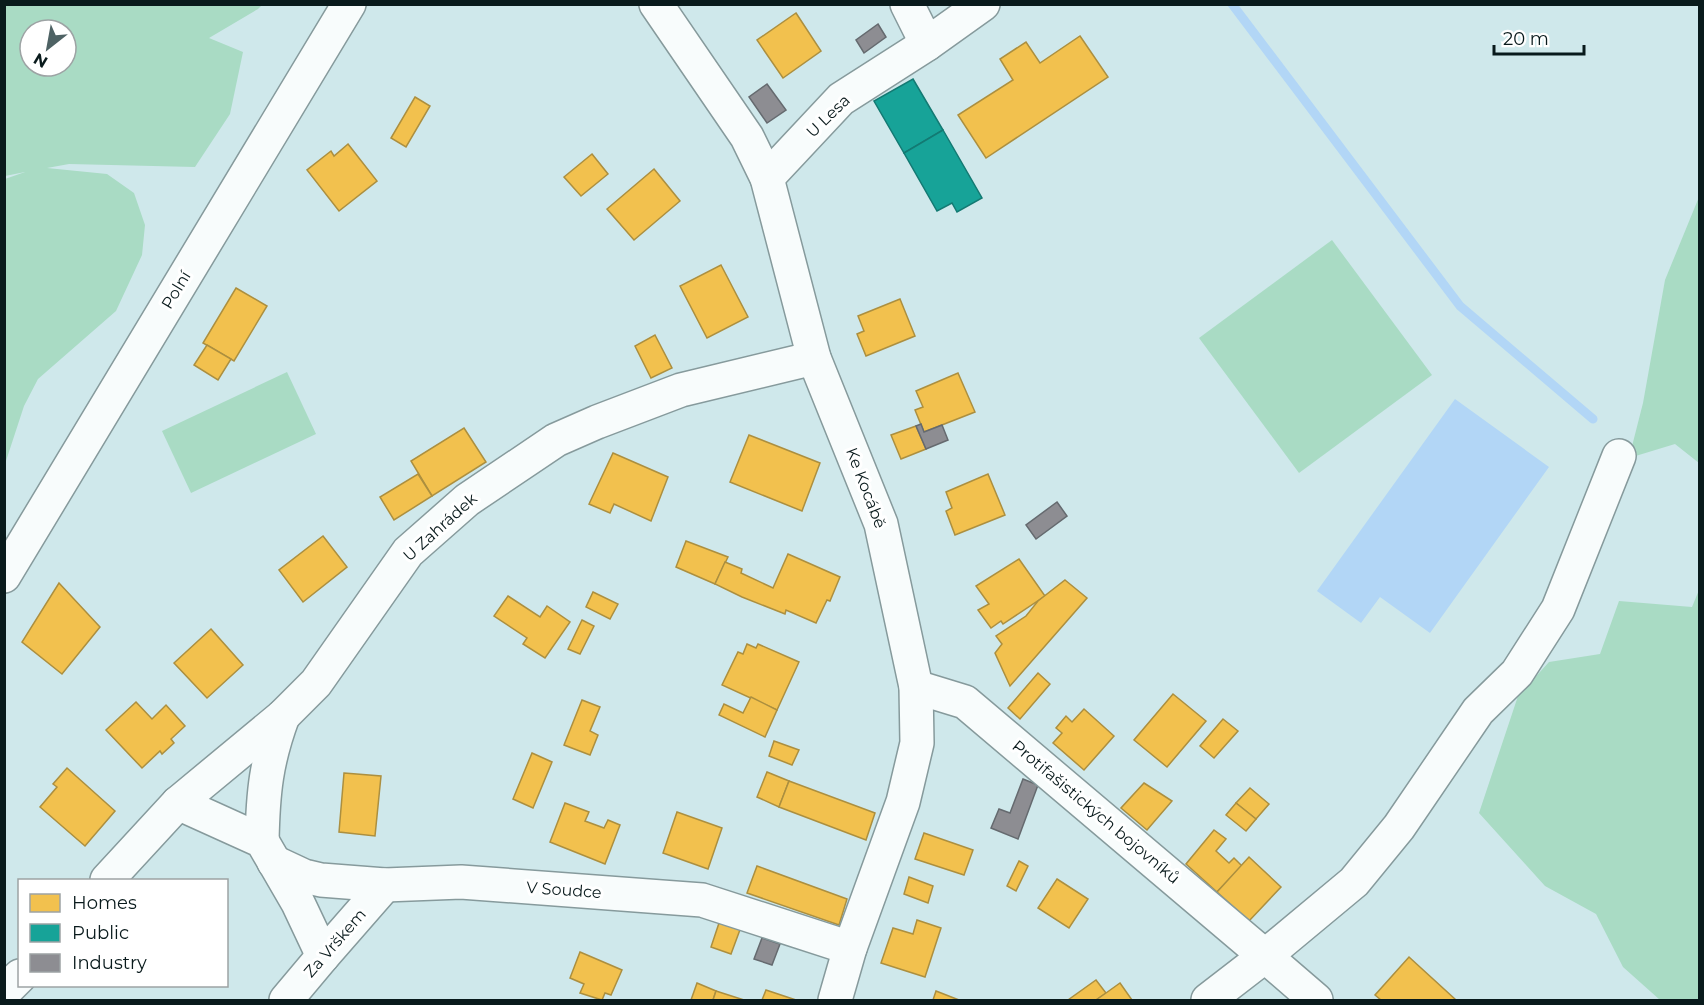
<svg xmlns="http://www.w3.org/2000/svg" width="1704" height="1005" font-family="Montserrat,sans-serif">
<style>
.green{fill:#a9dbc4;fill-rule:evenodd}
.water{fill:#b2d6f6}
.homes{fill:#f2c14e;stroke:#ac8f3f;stroke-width:1.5}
.public{fill:#17a398;stroke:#137a73;stroke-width:1.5}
.industry{fill:#8d8d92;stroke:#656a6f;stroke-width:1.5}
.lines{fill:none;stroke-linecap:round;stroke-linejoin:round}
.stream{stroke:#b2d6f6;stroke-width:9}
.street-casing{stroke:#869a9c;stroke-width:36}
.street{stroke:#f8fcfc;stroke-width:33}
.labels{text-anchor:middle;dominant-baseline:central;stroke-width:6;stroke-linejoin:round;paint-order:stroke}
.street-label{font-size:16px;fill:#091a1c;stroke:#fff}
</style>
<rect width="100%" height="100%" fill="#cfe8eb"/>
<g class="green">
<path d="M5 4 262 5 258 9 209 38 243 52 230 114 195 167 69 164 47 168 107 174 134 193 145 225 142 255 116 311 38 379 24 406 5 464V179L25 172 5 176ZM30 30H66V66H30Z"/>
<polygon points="1699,197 1699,463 1675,444 1629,458 1643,403 1665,280"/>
<polygon points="1332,240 1432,375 1299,473 1199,338"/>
<polygon points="287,372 316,434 191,493 162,431"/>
<polygon points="1699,590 1699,1000 1660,1000 1623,967 1596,914 1545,886 1479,813 1518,696 1549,662 1600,654 1619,601 1692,607"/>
</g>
<polygon class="water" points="1455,399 1549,467 1430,633 1380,597 1361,623 1317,591"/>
<g class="homes">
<polygon points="796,13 821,51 783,78 757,40"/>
<polygon points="1080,36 1108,77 986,158 958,115 1013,80 1000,59 1026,42 1040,63"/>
<polygon points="415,97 430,106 406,147 391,138"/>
<polygon points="348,144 377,181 339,211 307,170 331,151 334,156"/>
<polygon points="592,154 608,174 581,196 564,177"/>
<polygon points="654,169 680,201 634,240 607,209"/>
<polygon points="721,265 748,317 707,338 680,286"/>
<polygon points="236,288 267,306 234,361 203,343"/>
<polygon points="900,299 915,336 866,356 857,334 864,331 858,316"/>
<polygon points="655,335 672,368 651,378 635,346"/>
<polygon points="207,345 231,359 218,380 194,365"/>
<polygon points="958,373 975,412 924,432 915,410 923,407 916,391"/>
<polygon points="916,426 926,449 901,459 891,435"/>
<polygon points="464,428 486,462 432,496 411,461"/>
<polygon points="749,435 820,463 802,511 730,482"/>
<polygon points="613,453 668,477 651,521 614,504 610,513 589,504"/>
<polygon points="418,474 432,496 394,520 380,497"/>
<polygon points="988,474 1005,515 955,535 946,511 952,508 946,492"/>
<polygon points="323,536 347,567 303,602 279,570"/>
<polygon points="686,541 728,557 715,584 676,567"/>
<polygon points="788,554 840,577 830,601 827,600 816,623 786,610 785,614 742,597 715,584 725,562 742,569 741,573 773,588"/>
<polygon points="1019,559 1045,596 1003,624 1001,621 991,628 978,610 989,604 976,586"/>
<polygon points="1065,580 1087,598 1010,686 995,653 1002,644 996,636 1026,616 1038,601"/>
<polygon points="59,583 100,627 62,674 22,642"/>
<polygon points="593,592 618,604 610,619 586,607"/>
<polygon points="508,596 540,617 547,606 570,622 545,658 523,644 527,638 494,616"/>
<polygon points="582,620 594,626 580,654 568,649"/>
<polygon points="211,629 243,665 207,698 174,663"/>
<polygon points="747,644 756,648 758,644 799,662 777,710 722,685 738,652 743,654"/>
<polygon points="1038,673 1050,684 1020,719 1008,708"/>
<polygon points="1173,694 1206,721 1167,767 1134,740"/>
<polygon points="751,697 777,710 765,737 719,715 724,704 743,713"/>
<polygon points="582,700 600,707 590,731 598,735 590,755 564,745"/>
<polygon points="136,702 152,719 166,705 185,726 171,739 174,743 162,754 160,751 142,768 106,730"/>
<polygon points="1084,709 1114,736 1084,770 1053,743 1062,733 1056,728 1066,716 1072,722"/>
<polygon points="1223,719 1238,731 1214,758 1200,746"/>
<polygon points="774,741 799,750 792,765 769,756"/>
<polygon points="532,753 552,762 533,808 513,799"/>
<polygon points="67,768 115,811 85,846 40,807 57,787 53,784"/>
<polygon points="767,772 789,781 779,807 757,797"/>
<polygon points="344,773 381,776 375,836 339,832"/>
<polygon points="789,781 875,813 866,840 779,807"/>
<polygon points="1144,783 1172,801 1147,830 1121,808"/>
<polygon points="1250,788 1269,804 1256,819 1236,803"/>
<polygon points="565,803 589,812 585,821 604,828 608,820 620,825 605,864 550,842"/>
<polygon points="1236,803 1256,819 1246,831 1226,815"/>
<polygon points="677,812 722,828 708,869 663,853"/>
<polygon points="1214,830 1226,839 1216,851 1229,863 1234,858 1242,866 1217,892 1186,864"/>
<polygon points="924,833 973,850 964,875 915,859"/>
<polygon points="1249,857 1281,887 1249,921 1217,892"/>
<polygon points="1019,861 1028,866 1016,891 1007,886"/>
<polygon points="757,866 847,899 839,925 747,893"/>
<polygon points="909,877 933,886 928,903 904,894"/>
<polygon points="1057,879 1088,899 1069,928 1038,908"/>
<polygon points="720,920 741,927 731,954 711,947"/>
<polygon points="917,920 941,928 925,977 881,963 893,928 913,934"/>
<polygon points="580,952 622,970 611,995 605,993 602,1000 580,993 584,984 570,978"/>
<polygon points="1409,957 1456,1000 1381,1000 1375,995"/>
<polygon points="1096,980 1106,993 1096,1000 1068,1000"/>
<polygon points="697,983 716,991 713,1000 691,1000"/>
<polygon points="1120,983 1132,1000 1096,1000 1106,993"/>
<polygon points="766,990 796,1000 762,1000"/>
<polygon points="716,991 744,1000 713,1000"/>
<polygon points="936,991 959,1000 933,1000"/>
</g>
<g class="public">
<polygon points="913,79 943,130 904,153 874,101"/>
<polygon points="943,130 982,198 957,212 952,203 937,211 904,153"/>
</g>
<g class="industry">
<polygon points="878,24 886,37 864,53 856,40"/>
<polygon points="767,84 786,110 767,123 749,97"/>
<polygon points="921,424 924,432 942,425 948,440 926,449 916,426"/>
<polygon points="1057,502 1067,516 1036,539 1026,525"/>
<polygon points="1023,779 1038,785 1018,839 991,828 999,809 1010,813"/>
<polygon points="762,938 780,944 772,965 754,959"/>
</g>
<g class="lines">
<polyline class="stream" points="1232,4 1460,306 1593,419"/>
<g class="street-casing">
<g id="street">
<polyline points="656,4 747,137 767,178 814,358 881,524 916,687 917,743 903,802 850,948 835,1000"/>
<polyline points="907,4 927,44"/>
<polyline points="767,178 841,99 927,44 983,4"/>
<polyline points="4,576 349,4"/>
<polyline points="916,687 965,702 1265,956 1316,1000"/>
<polyline points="178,803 262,841 298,903 323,956"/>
<path d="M262 841C263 792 266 762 283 716"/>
<polyline points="274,862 304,876 321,880 385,885 461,882 702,900 850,948"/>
<polyline points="107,880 178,803 283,716 316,683 408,552 467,500 556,440 597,422 681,390 814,358"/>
<polyline points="4,992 20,976"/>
<polyline points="286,1000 323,956 385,885"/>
<polyline points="1208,1000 1265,956 1354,882 1399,827 1478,711 1517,673 1558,609 1619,456"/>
</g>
</g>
<use href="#street" class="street"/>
</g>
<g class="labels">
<g class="street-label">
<text transform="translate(828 116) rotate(-44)">U Lesa</text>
<text transform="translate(176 290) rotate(-59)">Polní</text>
<text transform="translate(866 488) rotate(69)">Ke Kocábě</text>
<text transform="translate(440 527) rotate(-42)">U Zahrádek</text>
<text transform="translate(1096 812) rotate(40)">Protifašistických bojovníků</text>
<text transform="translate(564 890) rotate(4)">V Soudce</text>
<text transform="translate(335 943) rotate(-49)">Za Vrškem</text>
</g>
</g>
<rect width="1704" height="1005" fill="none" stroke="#091a1c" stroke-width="12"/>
<rect x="18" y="879" width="210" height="108" fill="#ffffff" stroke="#9da3a4" stroke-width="1.5"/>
<rect x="30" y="894" width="30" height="18" fill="#f2c14e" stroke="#9da3a4" stroke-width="1.5"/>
<text x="72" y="909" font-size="18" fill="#091a1c">Homes</text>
<rect x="30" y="924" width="30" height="18" fill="#17a398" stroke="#9da3a4" stroke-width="1.5"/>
<text x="72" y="939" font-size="18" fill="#091a1c">Public</text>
<rect x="30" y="954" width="30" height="18" fill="#8d8d92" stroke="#9da3a4" stroke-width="1.5"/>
<text x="72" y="969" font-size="18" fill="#091a1c">Industry</text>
<g transform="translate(48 48) rotate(211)"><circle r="28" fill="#ffffff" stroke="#9da3a4" stroke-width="1.5"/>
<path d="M0-4.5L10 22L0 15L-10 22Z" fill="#4e6264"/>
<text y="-9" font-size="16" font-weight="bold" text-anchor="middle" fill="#091a1c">N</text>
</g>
<path d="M1494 45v9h90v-9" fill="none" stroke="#091a1c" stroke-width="3"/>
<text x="1503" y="45" font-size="18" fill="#091a1c" stroke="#ffffff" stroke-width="4.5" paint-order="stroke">20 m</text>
</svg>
